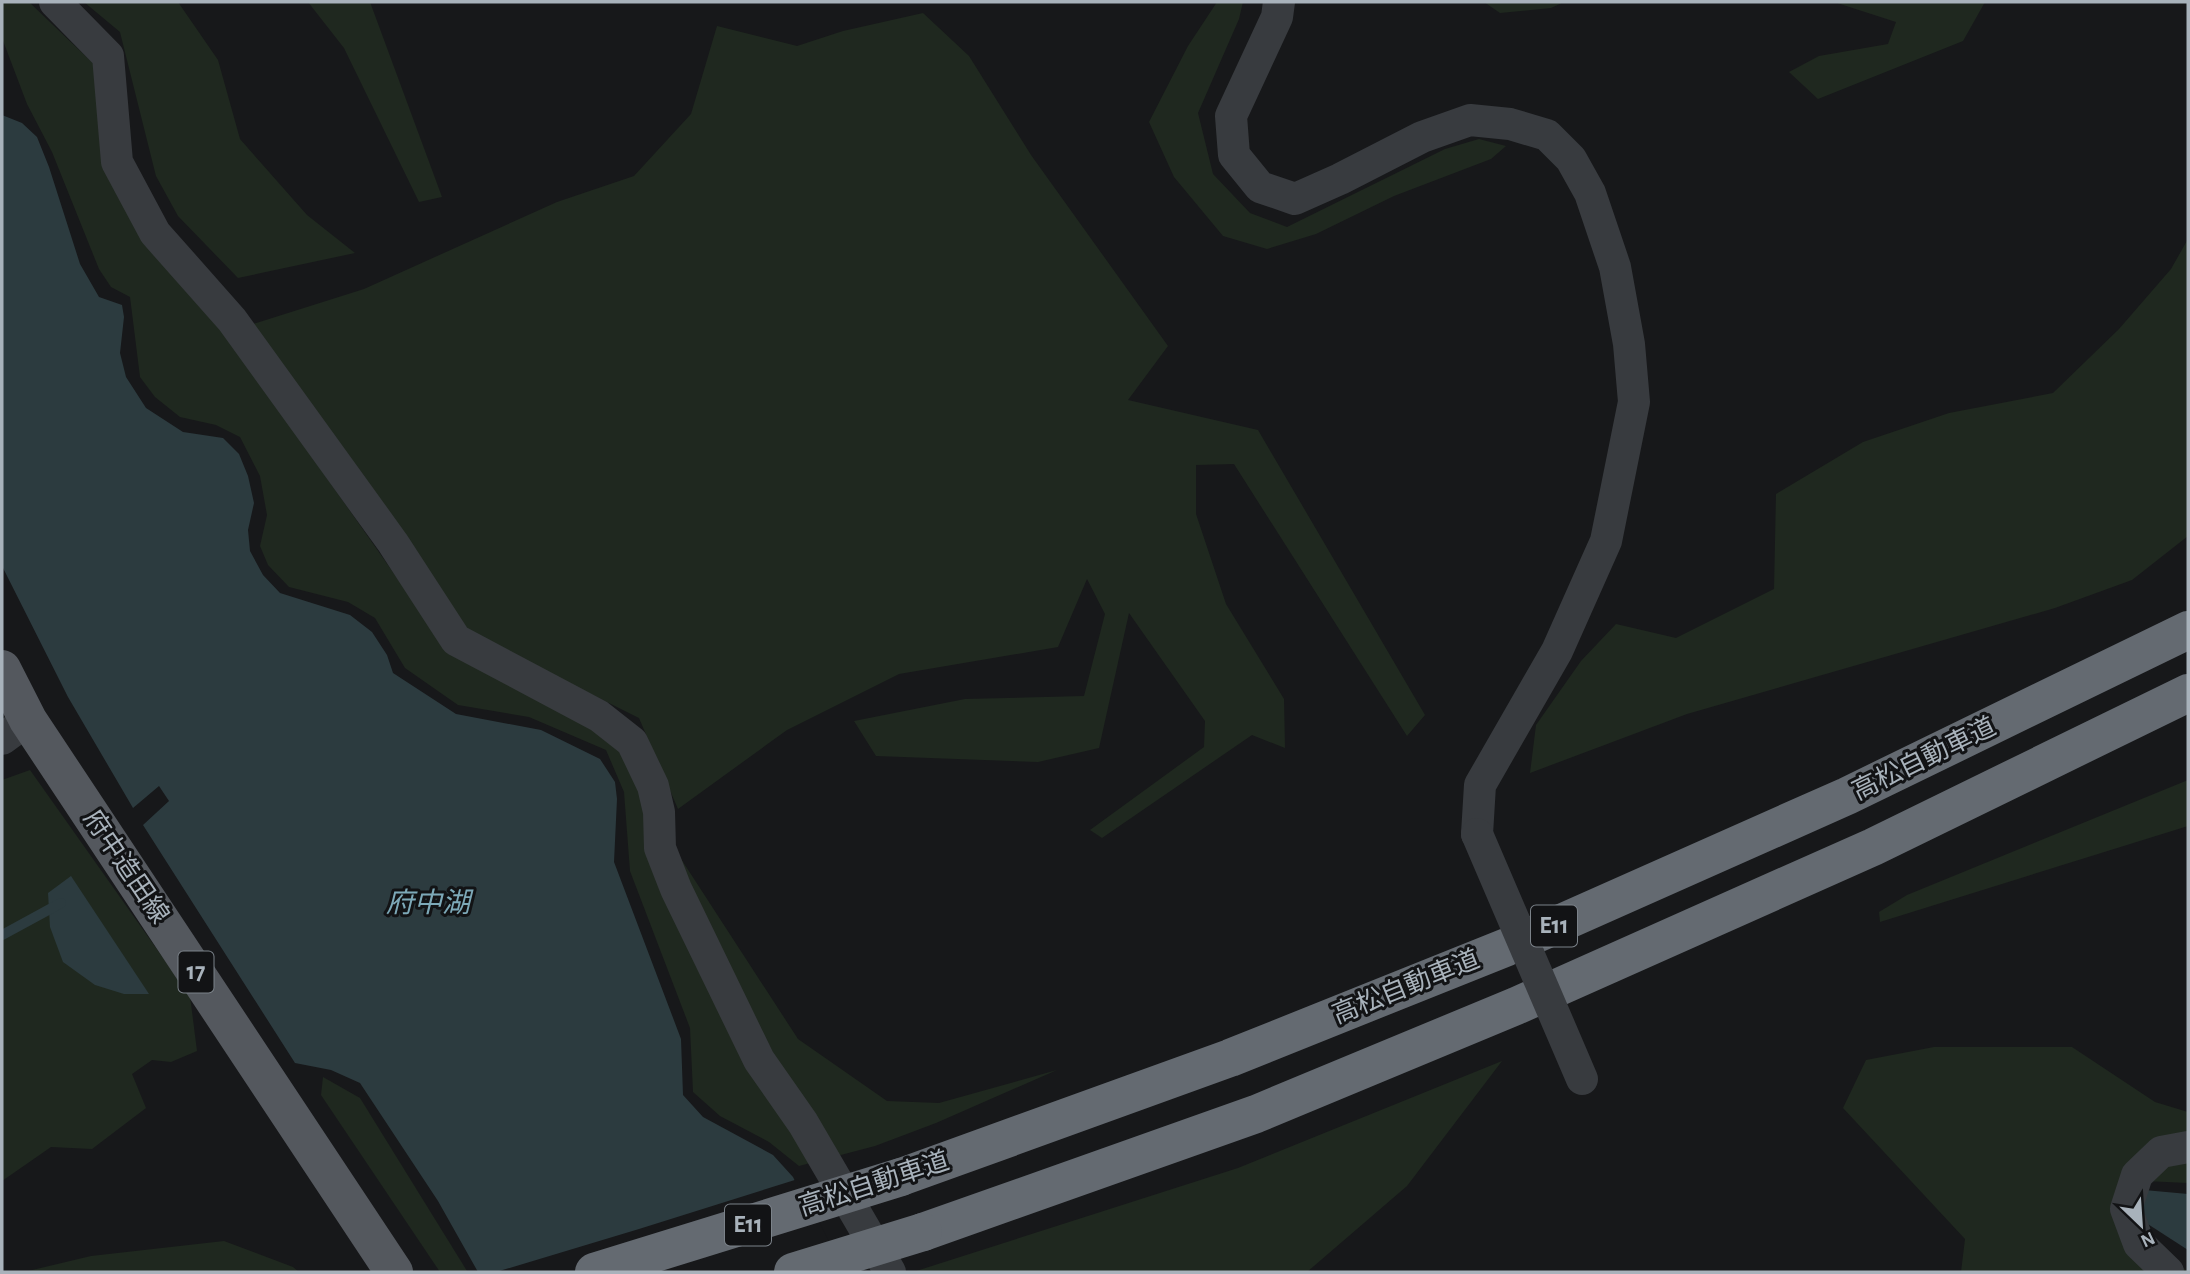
<svg xmlns="http://www.w3.org/2000/svg" width="2190" height="1274" font-family="'Alegreya Sans','Noto Sans JP',sans-serif">
<style>
.green{fill:#1f281f}
.water{fill:#2c3b3f}
.pier{fill:#17181a}
.lines{fill:none;stroke-linecap:round;stroke-linejoin:round}
.stream{stroke:#2c3b3f;stroke-width:10}
.minor{stroke:#383b3f;stroke-width:32}
.primary{stroke:#54585e;stroke-width:38}
.motorway{stroke:#646a71;stroke-width:38}
.minor-bridge{stroke:#383b3f;stroke-width:32}
.motorway-bridge{stroke:#646a71;stroke-width:38}
.labels{text-anchor:middle;dominant-baseline:central;stroke-width:6;stroke-linejoin:round;paint-order:stroke}
.shield{fill:#121315;stroke:#7b8289;stroke-width:2}
.shield-label{font-size:24px;font-weight:bold;fill:#a8b2bb}
.street-label{font-size:26px;fill:#a8b2bb;stroke:#121315}
.water-label{font-size:28px;font-style:italic;fill:#7da9b8;stroke:#121315}
</style>
<rect width="100%" height="100%" fill="#17181a"/>
<g class="green">
<polygon points="2,2 29,2 98,68 104,169 230,340 449,652 591,726 622,751 646,805 798,1039 887,1101 939,1103 1057,1070 936,1123 875,1146 799,1166 769,1142 720,1116 693,1092 690,1028 630,871 624,792 606,750 529,717 458,705 405,668 375,618 348,602 289,587 268,565 260,546 267,515 260,476 240,437 216,425 180,417 155,397 140,377 130,297 111,287 99,269 52,152 27,104 2,38"/>
<polygon points="84,2 178,2 218,60 240,139 307,215 355,253 238,278 178,216 156,176 120,32"/>
<polygon points="308,2 370,2 442,197 419,202 344,48"/>
<polygon points="1217,2 1243,2 1239,19 1198,113 1213,174 1250,213 1287,227 1445,149 1479,139 1506,146 1491,159 1394,196 1316,234 1267,249 1223,236 1174,177 1149,122 1188,46"/>
<polygon points="1484,2 1564,2 1551,8 1500,13"/>
<polygon points="1834,2 1985,2 1963,41 1818,99 1789,72 1819,56 1888,44 1896,22"/>
<polygon points="923,13 969,56 1031,155 1168,346 1128,400 1258,430 1425,715 1407,736 1234,464 1196,465 1196,514 1226,604 1284,699 1285,748 1252,735 1102,838 1090,830 1204,747 1205,721 1129,613 1099,748 1038,762 876,756 854,721 965,699 1084,696 1105,614 1087,579 1058,647 899,674 787,730 678,809 639,718 467,632 253,324 364,289 557,202 634,176 691,114 717,26 797,46 843,31"/>
<polygon points="2188,239 2188,536 2132,580 2055,608 1687,714 1530,773 1536,725 1581,661 1616,624 1676,638 1774,589 1776,494 1863,442 1949,413 2053,393 2119,329 2171,269"/>
<polygon points="30,770 190,996 197,1051 171,1062 152,1060 132,1074 146,1108 92,1149 51,1147 2,1181 2,780"/>
<polygon points="2188,780 2188,826 1880,922 1879,912 1907,895"/>
<polygon points="1934,1047 2072,1047 2155,1102 2188,1112 2188,1183 2123,1180 2150,1238 2188,1272 1961,1272 1965,1239 1843,1108 1866,1060"/>
<polygon points="1502,1061 1407,1186 1307,1272 913,1272 1238,1168"/>
<polygon points="323,1077 360,1098 467,1271 440,1272 321,1095"/>
<polygon points="224,1241 293,1267 299,1272 24,1272 91,1256"/>
</g>
<g class="water">
<polygon points="2,115 22,123 37,137 49,167 80,264 99,297 122,305 124,317 120,353 126,377 146,408 183,432 223,438 239,454 248,476 254,503 248,530 250,551 263,575 280,593 350,615 372,632 387,655 393,673 456,714 541,730 600,759 615,782 617,799 614,862 681,1039 683,1095 703,1117 773,1155 793,1177 840,1272 478,1272 438,1201 360,1083 331,1070 295,1063 143,825 169,801 159,786 133,808 68,697 2,566"/>
<polygon points="71,876 149,994 124,994 95,985 63,962 50,927 48,893"/>
<polygon points="2133,1189 2188,1194 2188,1250 2140,1219"/>
</g>
<polygon class="pier" points="798,1179 844,1272 496,1272 639,1229"/>
<g class="lines">
<polyline class="stream" points="2,935 61,903"/>
<g class="minor">
<polyline points="55,2 108,56 117,162 155,233 232,320 393,543 456,640 599,716 632,742 653,786 659,812 660,848 676,889 759,1060 803,1123 890,1272"/>
<polyline points="1279,2 1277,17 1231,116 1234,155 1260,187 1295,199 1340,179 1422,137 1470,120 1510,124 1547,135 1571,159 1590,193 1615,267 1629,344 1634,402 1606,541 1557,651 1480,785 1477,834"/>
<polyline points="2,739 28,720"/>
<polyline points="2168,1272 2139,1244 2126,1209 2137,1175 2161,1152 2188,1147"/>
</g>
<polyline class="primary" points="2,669 28,720 394,1272"/>
<g class="motorway">
<polyline points="901,1177 1230,1058 1507,947 1847,796 2188,630"/>
<polyline points="923,1232 1256,1114 1516,1006 1873,847 2188,693"/>
</g>
<polyline class="minor-bridge" points="1477,834 1582,1079"/>
<g class="motorway-bridge">
<polyline points="594,1272 901,1177"/>
<polyline points="793,1272 923,1232"/>
</g>
</g>
<g class="labels">
<g class="shield">
<rect x="1531" y="905.5" width="46" height="41" rx="5"/>
<rect x="178.5" y="951.5" width="35" height="41" rx="5"/>
<rect x="725" y="1204.5" width="46" height="41" rx="5"/>
</g>
<g class="shield-label">
<text x="1554" y="926">E11</text>
<text x="196" y="972">17</text>
<text x="748" y="1225">E11</text>
</g>
<g class="street-label">
<text transform="translate(1924 759) rotate(-26)">高松自動車道</text>
<text transform="translate(126 867) rotate(56)">府中造田線</text>
<text transform="translate(1406 987) rotate(-22)">高松自動車道</text>
<text transform="translate(874 1184) rotate(-18)">高松自動車道</text>
</g>
<g class="water-label">
<text x="428" y="904">府中湖</text>
</g>
</g>
<rect width="2190" height="1274" fill="none" stroke="#a8b2bb" stroke-width="7"/>
<g transform="translate(2141 1225) rotate(155)" stroke="#121315" stroke-width="5" paint-order="stroke">
<path d="M0-5L12 26L0 18L-12 26Z" fill="#a8b2bb"/>
<text y="-10" font-size="19" font-weight="bold" text-anchor="middle" fill="#a8b2bb">N</text>
</g>
</svg>
